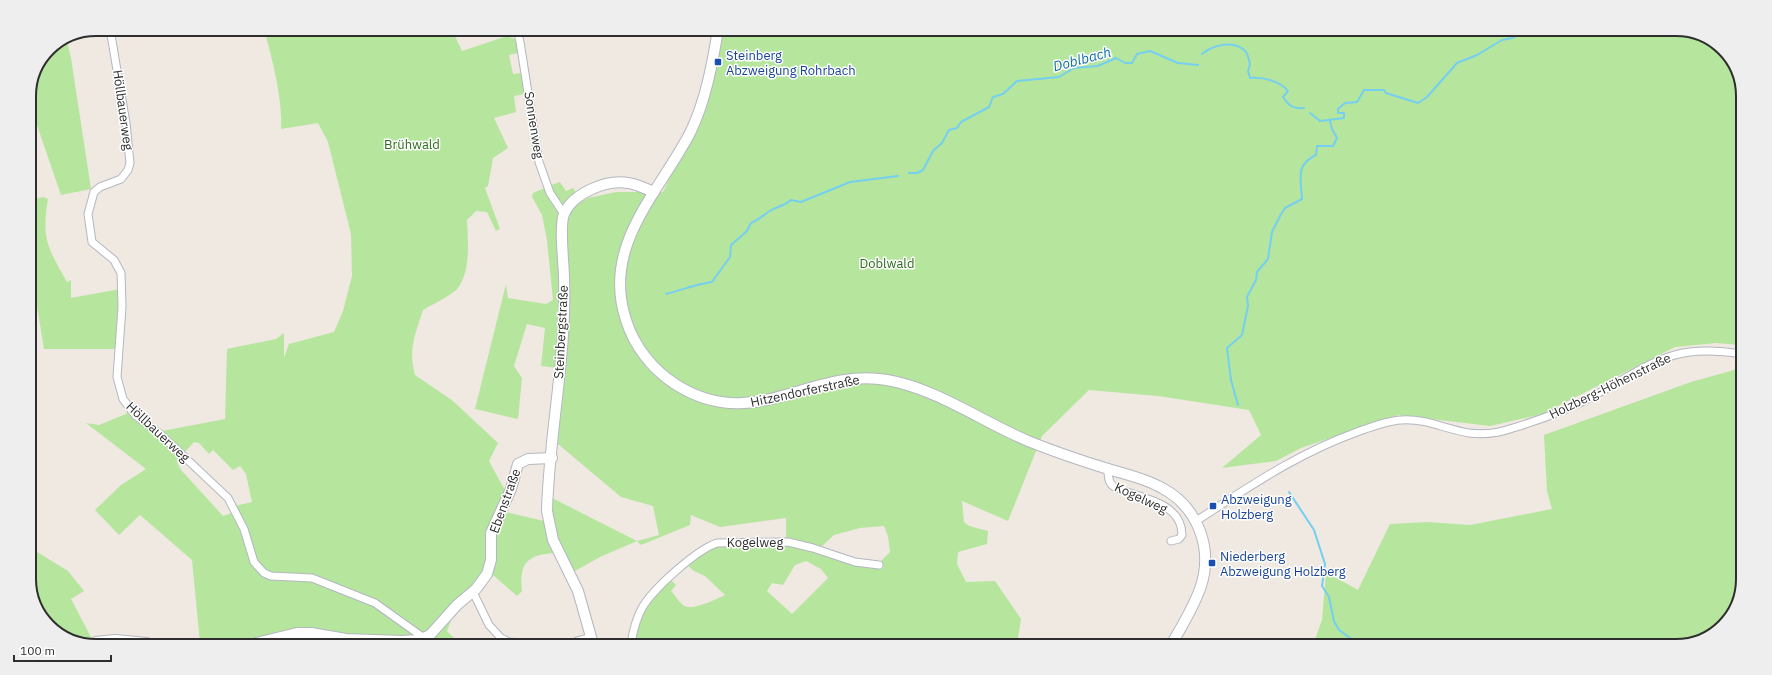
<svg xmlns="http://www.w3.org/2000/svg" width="1772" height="675" font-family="'IBM Plex Sans',sans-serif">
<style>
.green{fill:#b6e59e;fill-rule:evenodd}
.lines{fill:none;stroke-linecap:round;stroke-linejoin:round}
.stream{stroke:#75cff0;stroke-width:2}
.street-casing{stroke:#b4b7c1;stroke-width:9}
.secondary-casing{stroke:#b4b7c1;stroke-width:12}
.street{stroke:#fff;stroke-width:7}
.secondary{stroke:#fff;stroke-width:10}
.transit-dot{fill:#1a4fb4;stroke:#fff;stroke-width:1.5}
.labels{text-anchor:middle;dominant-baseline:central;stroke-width:3;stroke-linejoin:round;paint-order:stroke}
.transit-label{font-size:13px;fill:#164399;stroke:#fff;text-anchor:start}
.street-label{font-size:13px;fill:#2e2e2e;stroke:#fff}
.park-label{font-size:13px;fill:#2c6e1b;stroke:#fff}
.water-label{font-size:14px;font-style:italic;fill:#0d6fa3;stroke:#fff}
.rim{fill:none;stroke:#2e2e2e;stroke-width:2}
</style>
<rect width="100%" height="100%" fill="#efe9e1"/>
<g class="green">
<path d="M264 29 452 30 462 51 507 36 515 39 518 53 509 55 513 74 521 73 525 94 514 96 516 112 494 118 508 148 493 158 488 186 485 188 500 229 496 231 487 212 476 211 467 220C468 240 471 273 457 289 449 297 433 304 423 310 415 335 408 349 415 375L453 401 498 443 489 461 509 498 506 512 544 521 554 553C527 555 519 563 522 591L517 596 493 575 454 612 447 631 459 643H200L192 560 140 515 119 535 95 510 121 485 146 469 86 423 99 425 126 414 128 410 182 456 177 462 181 470 223 516 232 513 244 540 248 558 254 567 270 579 298 580 263 570 255 561 235 506 252 502 246 474 240 466 233 470 213 450 209 454 199 443 194 442 184 453 162 431 225 419 227 349 276 339 284 333V358L289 344 334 332 343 311 352 276 351 234 328 142 318 123 281 129C283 100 272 58 264 29Z"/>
<polygon points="517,30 604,30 519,34"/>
<path d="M722 30 1698 33 1729 56 1743 92 1741 345 1716 343 1675 347 1542 414 1490 426 1398 415 1301 448 1276 461 1222 468 1261 435 1249 410 1158 396 1089 390 1042 436 1008 521 962 501 964 522 969 526 988 531 987 544 958 552 957 564 966 582 995 581 1021 619 1017 644H726L714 641 701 644H632L640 614 667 582 672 581 676 585 671 591C675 595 678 601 683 605 691 612 716 599 725 595L705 576 694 571 687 565 712 546 779 543 884 568 880 562 890 552 888 536 884 526 860 528 834 535 820 548 786 539V518L720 527 691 515 690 525 641 545 637 541 600 557 573 572 564 557 551 520 552 498 637 541 659 535 653 506 621 497 558 444 565 308 567 216 577 204 588 198 616 192H663L702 112ZM806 561 821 569 828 578 792 614 767 591 772 583 783 585 795 565Z"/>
<polygon points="66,37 71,58 91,189 61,195 29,102 29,92 49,49"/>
<polygon points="560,182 566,191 573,188 577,194 563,207 549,186"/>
<polygon points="545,188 550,201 561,218 562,292 557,368 541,366 545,328 527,324 514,366 522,378 518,419 475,409 506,284 508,298 546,304 553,300 547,240 542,215 532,197 533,193"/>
<path d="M43 197 48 199C41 239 48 248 67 282L71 280V298L120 289 118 349H44L32 276H29V200Z"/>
<polygon points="1741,368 1739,601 1716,632 1676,646 1313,645 1322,620 1326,572 1358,590 1390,524 1428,522 1470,525 1552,509 1547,491 1544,435 1691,382"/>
<polygon points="29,547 68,571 84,591 71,599 93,641 74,642 43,619 29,583"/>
</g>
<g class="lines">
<g class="stream">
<path d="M1202 54C1213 45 1235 39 1246 52 1248 55 1249 61 1250 64L1248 71 1250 78C1263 77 1280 81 1288 91L1283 97C1289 106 1293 109 1304 108"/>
<polyline points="1310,113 1320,121 1344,118 1344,113 1338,113 1338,109 1345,103 1357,102 1364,90 1384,90 1386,93 1418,103 1427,97 1457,63 1477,55 1502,40 1512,38 1523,32"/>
<polyline points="909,173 917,173 923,170 933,151 942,143 949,130 957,128 961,122 989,107 993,97 1003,94 1017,81 1059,77 1074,68 1098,66 1116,58 1125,63 1132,63 1137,54 1150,51 1178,63 1198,65"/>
<path d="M666 294C682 290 696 284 712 282L730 257 731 245 747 231 751 223C760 219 762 216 770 211 777 206 783 207 791 200L801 202 850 182 898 176"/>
<path d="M1238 405 1231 380 1227 348 1242 335 1248 306 1247 297 1256 280 1257 272 1268 259 1272 232 1280 216 1285 208 1302 199C1301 179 1295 165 1316 155L1317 146H1333L1337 138 1332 129 1330 121"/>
<polyline points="1289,492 1314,530 1325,564 1322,586 1329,597 1334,621 1339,630 1360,645"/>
</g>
<g class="street-casing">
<g id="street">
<polyline points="110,29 126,123 130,163 128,170 121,179 100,187 94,192 88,214 92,242 114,260 121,273 122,307 117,377 123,399 136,416 159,433 228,498 244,529 254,562 264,573 271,576 312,578 375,603 424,638"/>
<polyline points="517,30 520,42 539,162 550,193 564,214"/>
<path d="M1108 469C1108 475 1108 482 1113 486 1117 489 1123 490 1127 492 1149 499 1182 506 1182 535L1179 539 1171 541"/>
<path d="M1196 521C1249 487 1296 454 1357 432 1371 427 1386 421 1401 420 1425 418 1445 429 1469 433 1484 435 1499 433 1513 428 1543 419 1570 409 1597 394 1654 363 1672 343 1741 354"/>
<polyline points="473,592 489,625 501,638 509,642 521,643"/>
<polyline points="576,643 577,641 591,637"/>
<path d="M631 644C633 631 636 619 642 608 653 589 696 550 717 543L788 542 813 548 855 562 879 565"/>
</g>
</g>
<g class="secondary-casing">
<g id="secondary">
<path d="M718 30C712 65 706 99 691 131 660 192 601 245 626 320 634 346 652 369 675 384 754 435 809 367 887 380 935 388 983 422 1028 441 1053 451 1079 460 1105 468 1124 474 1145 478 1162 488 1198 507 1213 548 1201 586 1194 607 1182 626 1171 645"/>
<polyline points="96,642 115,640 147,643"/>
<polyline points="256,643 297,633 311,633 346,639 402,641 419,640 430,635 457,605 476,589 487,574 491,560 491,533 511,489 518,464 528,459 552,458"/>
<path d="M593 644 578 591 553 540 547 511C549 433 567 356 564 278 564 264 559 226 564 214 573 193 607 179 628 183 637 184 646 189 654 192"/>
</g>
</g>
<use href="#street" class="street"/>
<use href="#secondary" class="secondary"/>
</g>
<g class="transit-dot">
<rect x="714" y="58" width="8" height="8" rx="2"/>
<rect x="1209" y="502" width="8" height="8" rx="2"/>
<rect x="1208" y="559" width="8" height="8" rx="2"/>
</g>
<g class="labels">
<g class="transit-label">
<text x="726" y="55">Steinberg<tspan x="726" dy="15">Abzweigung Rohrbach</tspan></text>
<text x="1221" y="499">Abzweigung<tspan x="1221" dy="15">Holzberg</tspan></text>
<text x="1220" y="556">Niederberg<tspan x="1220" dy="15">Abzweigung Holzberg</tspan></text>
</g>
<g class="street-label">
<text transform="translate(123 110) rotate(82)">Höllbauerweg</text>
<text transform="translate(534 125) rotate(81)">Sonnenweg</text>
<text transform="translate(561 332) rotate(-87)">Steinbergstraße</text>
<text transform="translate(1610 386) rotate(-26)">Holzberg-Höhenstraße</text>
<text transform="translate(805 391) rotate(-12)">Hitzendorferstraße</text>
<text transform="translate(158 432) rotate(43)">Höllbauerweg</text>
<text transform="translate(1141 498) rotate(25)">Kogelweg</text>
<text transform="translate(505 501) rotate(-70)">Ebenstraße</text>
<text x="755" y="542">Kogelweg</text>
</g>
<g class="park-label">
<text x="412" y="144">Brühwald</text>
<text x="887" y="263">Doblwald</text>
</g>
<g class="water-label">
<text transform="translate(1082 59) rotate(-15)">Doblbach</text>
</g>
</g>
<path d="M0 0H1772V675H0ZM96 36H1676A60 60 0 0 1 1736 96V579A60 60 0 0 1 1676 639H96A60 60 0 0 1 36 579V96A60 60 0 0 1 96 36Z" fill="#eee" fill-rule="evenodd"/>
<path class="rim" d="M96 36H1676A60 60 0 0 1 1736 96V579A60 60 0 0 1 1676 639H96A60 60 0 0 1 36 579V96A60 60 0 0 1 96 36Z"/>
<path d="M14 655v6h97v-6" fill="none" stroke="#2e2e2e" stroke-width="2"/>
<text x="20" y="655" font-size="12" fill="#2e2e2e" stroke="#ffffff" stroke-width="3" paint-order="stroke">100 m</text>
</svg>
